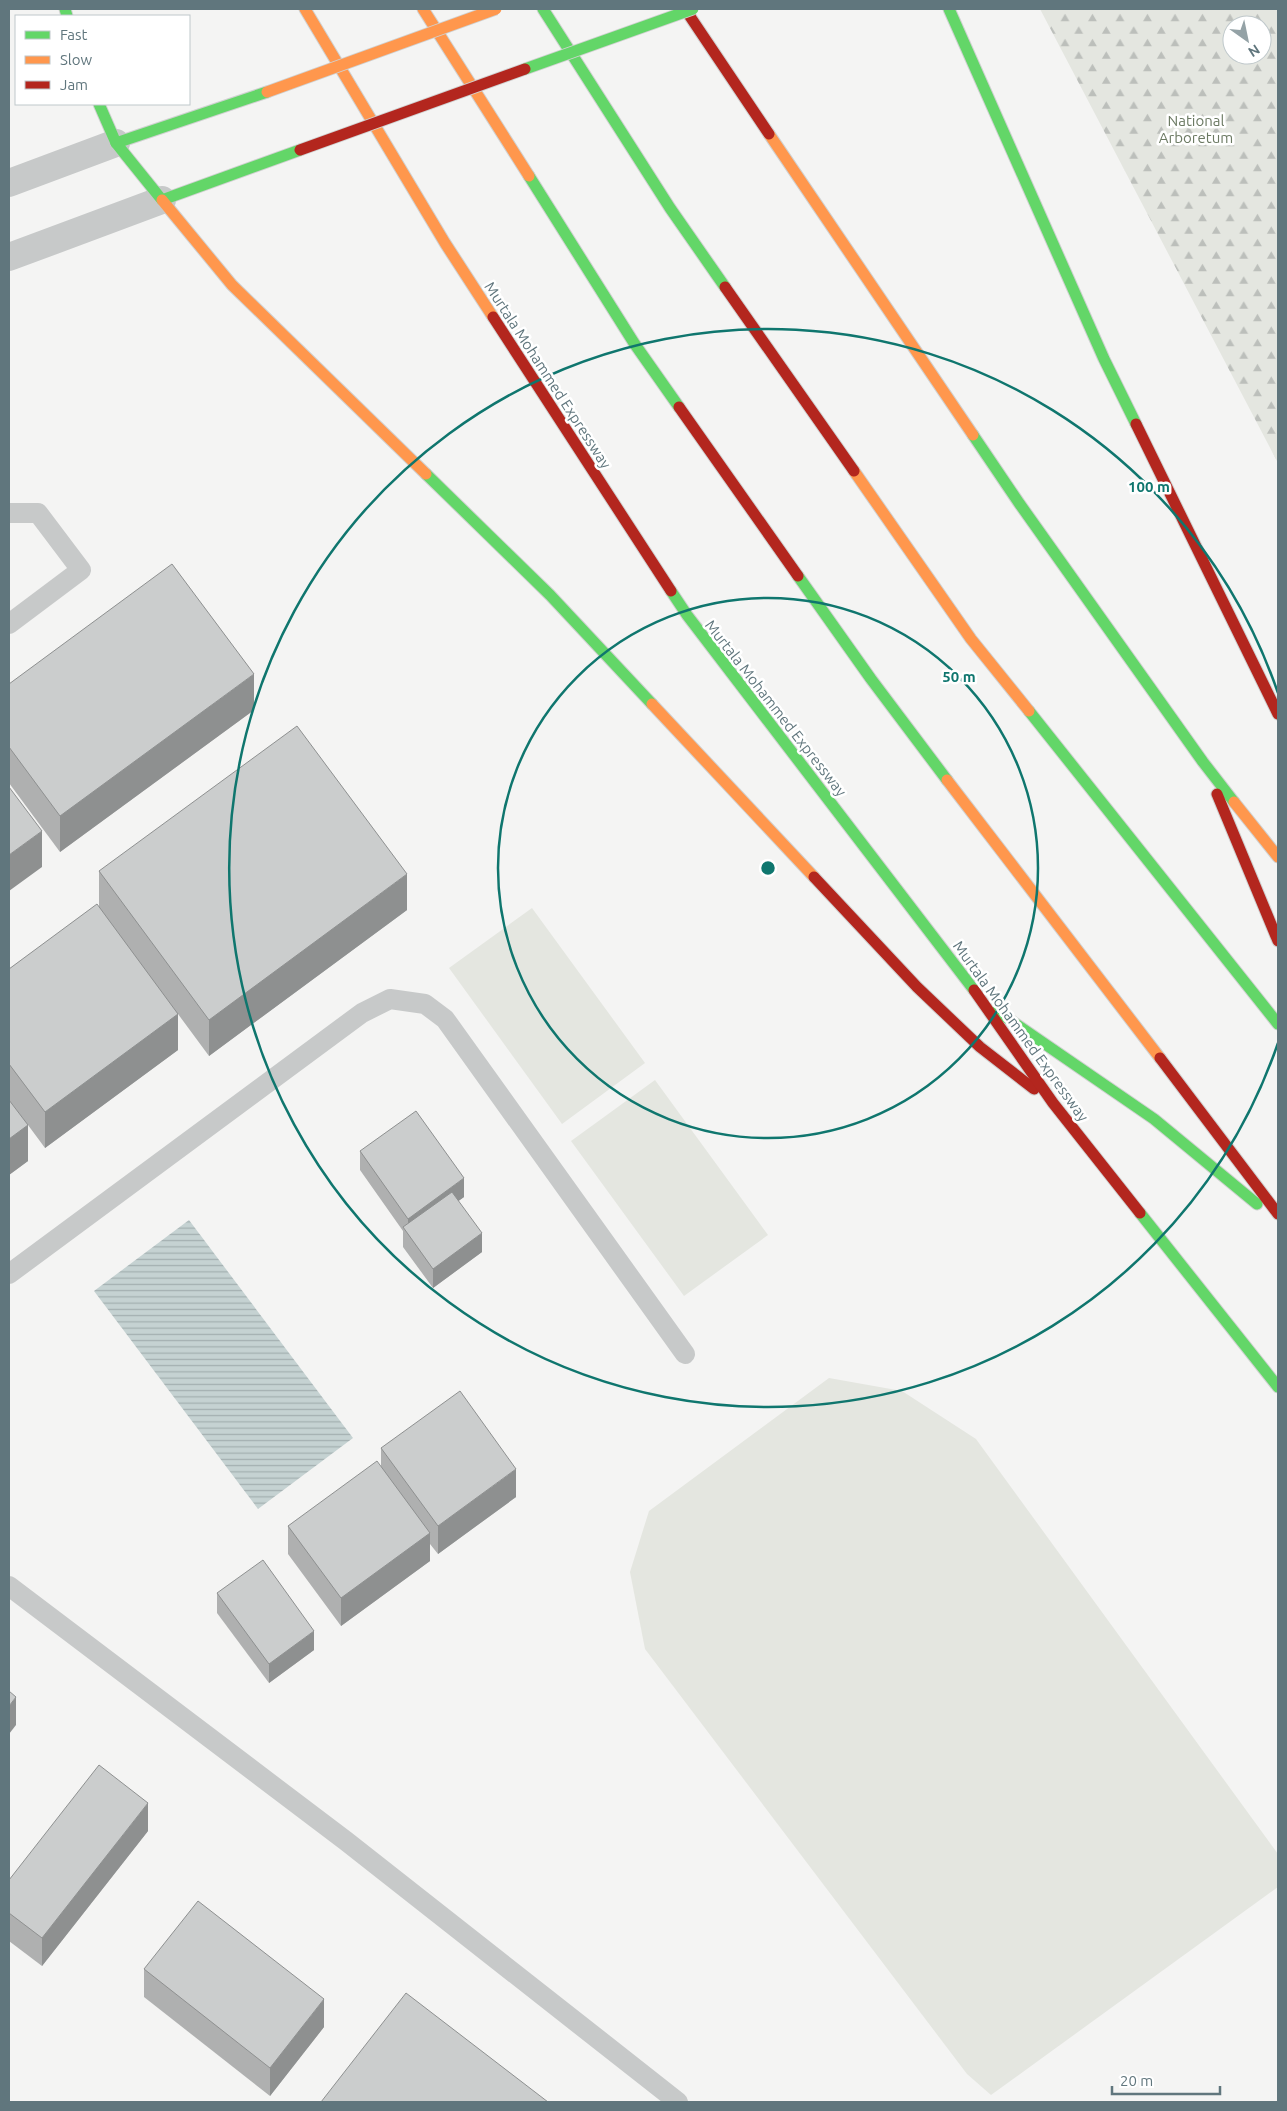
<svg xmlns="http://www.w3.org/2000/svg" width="1287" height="2111" font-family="Ubuntu,sans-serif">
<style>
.forest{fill:url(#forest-firs);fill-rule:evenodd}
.green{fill:#e4e6e0}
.water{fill:url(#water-rules)}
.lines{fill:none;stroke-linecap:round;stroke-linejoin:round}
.fast-casing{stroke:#d0d1d1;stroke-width:13}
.slow-casing{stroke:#d0d1d1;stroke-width:13}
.jam-casing{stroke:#d0d1d1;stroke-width:13}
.lane{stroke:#c7c9c9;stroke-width:20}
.street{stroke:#c7c9c9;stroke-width:28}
.fast{stroke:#63d668;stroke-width:11}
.slow{stroke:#ff974d;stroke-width:11}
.jam{stroke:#b3261e;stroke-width:11}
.fast-bridge-casing{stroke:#d0d1d1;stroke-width:13;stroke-linecap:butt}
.slow-bridge-casing{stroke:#d0d1d1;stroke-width:13;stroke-linecap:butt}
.jam-bridge-casing{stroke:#d0d1d1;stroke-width:13;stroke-linecap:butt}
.fast-bridge{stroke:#63d668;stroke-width:11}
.slow-bridge{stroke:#ff974d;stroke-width:11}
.jam-bridge{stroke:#b3261e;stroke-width:11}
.wall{fill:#afb0b0}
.shaded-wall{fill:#8e9090}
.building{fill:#cbcdcd;stroke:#8e9090}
.ring{fill:none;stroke:#0f766e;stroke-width:2.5}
.labels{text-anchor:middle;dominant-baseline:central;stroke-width:5;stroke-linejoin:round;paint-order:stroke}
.park-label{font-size:15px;fill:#6c7a63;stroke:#fff}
.street-label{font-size:15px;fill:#60767d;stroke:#fff}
.centre{fill:#0f766e;stroke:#fff;stroke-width:2.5}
.ring-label{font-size:15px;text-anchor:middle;font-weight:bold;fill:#0f766e;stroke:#fff;stroke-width:5;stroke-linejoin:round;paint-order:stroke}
</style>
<defs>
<pattern id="forest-firs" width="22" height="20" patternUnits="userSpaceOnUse" patternTransform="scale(1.25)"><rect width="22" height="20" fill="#e4e6e0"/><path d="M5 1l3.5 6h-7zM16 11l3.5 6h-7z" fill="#bcbfbb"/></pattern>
<pattern id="water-rules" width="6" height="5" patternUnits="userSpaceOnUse" patternTransform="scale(1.25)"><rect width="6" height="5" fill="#c5d2d2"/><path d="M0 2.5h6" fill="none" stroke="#a3afb0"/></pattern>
</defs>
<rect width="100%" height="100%" fill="#f4f4f3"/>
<path class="forest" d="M1040 9H1278V463ZM1232 25H1262V55H1232Z"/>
<g class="green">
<polygon points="532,908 645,1063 562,1124 449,968"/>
<polygon points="655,1080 768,1235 684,1296 571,1141"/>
<polygon points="829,1378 902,1391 976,1439 1278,1854 1278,1887 991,2095 967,2074 645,1649 630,1572 649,1511"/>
</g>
<polygon class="water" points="189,1220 353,1438 258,1509 94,1291"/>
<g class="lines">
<g class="fast-casing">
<g id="fast">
<polyline points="65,9 67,16"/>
<polyline points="543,9 670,208 725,287"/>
<polyline points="949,9 1104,359 1136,424"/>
<polyline points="267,92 116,143 162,200 300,150"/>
<polyline points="99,104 116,143"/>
<polyline points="529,176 634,343 679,407"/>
<polyline points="973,435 1019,503 1203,762 1234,802"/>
<polyline points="426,474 550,595 652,704"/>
<polyline points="798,576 871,679 947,780"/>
<polyline points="671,591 687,615 974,990"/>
<polyline points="1029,711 1278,1024"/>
<polyline points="997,1011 1154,1119 1257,1204"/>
<polyline points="1140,1213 1278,1387"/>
</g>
</g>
<g class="slow-casing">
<g id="slow">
<polyline points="305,9 445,243 493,317"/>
<polyline points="423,9 529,176"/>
<polyline points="769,134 973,435"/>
<polyline points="162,200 232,285 426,474"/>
<polyline points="854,471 971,639 1029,711"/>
<polyline points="652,704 814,877"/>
<polyline points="947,780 1160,1058"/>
<polyline points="1234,802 1278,857"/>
</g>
</g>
<g class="jam-casing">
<g id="jam">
<polyline points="685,9 769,134"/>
<polyline points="725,287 854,471"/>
<polyline points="493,317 671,591"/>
<polyline points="679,407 798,576"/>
<polyline points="1136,424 1278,714"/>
<polyline points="1217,794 1278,941"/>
<polyline points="814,877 917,987 980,1047 1034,1089"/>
<polyline points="974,990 1053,1103 1140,1213"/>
<polyline points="1160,1058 1278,1214"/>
</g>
</g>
<g class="lane">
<polyline points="9,513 38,513 81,570 9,624"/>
<polyline points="9,1274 362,1013 390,999 425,1004 445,1019 685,1354"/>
<polyline points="9,1586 346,1841 678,2102"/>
</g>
<g class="street">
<polyline points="9,183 116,143"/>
<polyline points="9,257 162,200"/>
</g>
<use href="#fast" class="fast"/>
<use href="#slow" class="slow"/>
<use href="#jam" class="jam"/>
<g class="fast-bridge-casing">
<polyline id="fast-bridge" points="525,69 693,9"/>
</g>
<g class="slow-bridge-casing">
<polyline id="slow-bridge" points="267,92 496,9"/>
</g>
<g class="jam-bridge-casing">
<polyline id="jam-bridge" points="300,150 525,69"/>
</g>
<use href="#fast-bridge" class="fast-bridge"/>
<use href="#slow-bridge" class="slow-bridge"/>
<use href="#jam-bridge" class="jam-bridge"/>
</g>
<g class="wall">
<polygon points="9,684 254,710 60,852 9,783"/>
<polygon points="99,871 407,910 209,1056 178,1014 178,1050 45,1148 28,1125 28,1161 9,1175 9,969 99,907"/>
<polygon points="360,1151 464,1197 458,1201 482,1252 433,1288 403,1247 403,1231 360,1170"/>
<polygon points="381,1448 516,1497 438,1554 430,1544 430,1561 341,1626 288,1554 288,1526 381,1466"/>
<polygon points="217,1593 314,1650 269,1683 217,1613"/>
<polygon points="148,1831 42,1966 9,1941 9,1880"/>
<polygon points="144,1969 324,2027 270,2096 144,1997"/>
</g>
<g class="shaded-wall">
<polygon points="254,674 254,710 60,852 60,816"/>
<polygon points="42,831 42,867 9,891 9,855"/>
<polygon points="407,874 407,910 209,1056 209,1020"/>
<polygon points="178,1014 178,1050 45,1148 45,1112"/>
<polygon points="28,1125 28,1161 9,1175 9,1139"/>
<polygon points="464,1178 464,1197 410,1237 408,1234 408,1219"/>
<polygon points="482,1233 482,1252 433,1288 433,1269"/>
<polygon points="516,1469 516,1497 438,1554 438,1526"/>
<polygon points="430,1533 430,1561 341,1626 341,1598"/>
<polygon points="314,1631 314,1650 269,1683 269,1664"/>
<polygon points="16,1697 16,1725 9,1734 9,1706"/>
<polygon points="148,1803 148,1831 42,1966 42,1938"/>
<polygon points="324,1999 324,2027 270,2096 270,2068"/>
</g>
<g class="building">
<polygon points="172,564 254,674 60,816 9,747 9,684"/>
<polygon points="297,726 407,874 209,1020 99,871"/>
<polygon points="9,787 42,831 9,855"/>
<polygon points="97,904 178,1014 45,1112 9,1064 9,969"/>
<polygon points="9,1100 28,1125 9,1139"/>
<polygon points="416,1111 464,1178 408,1219 360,1151"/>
<polygon points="452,1192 482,1233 433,1269 403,1227"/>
<polygon points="460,1391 516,1469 438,1526 381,1448"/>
<polygon points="377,1461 430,1533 341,1598 288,1526"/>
<polygon points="263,1560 314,1631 269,1664 217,1593"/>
<polygon points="9,1691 16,1697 9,1706"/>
<polygon points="99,1765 148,1803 42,1938 9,1913 9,1880"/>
<polygon points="198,1901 324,1999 270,2068 144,1969"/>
<polygon points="406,1993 548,2102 321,2102"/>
</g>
<g class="ring">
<circle cx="768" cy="868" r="270"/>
<path d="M1278 1043A539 539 0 1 1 1278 693"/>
</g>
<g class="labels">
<g class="park-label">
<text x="1196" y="120">National<tspan x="1196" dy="17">Arboretum</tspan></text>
</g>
<g class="street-label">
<text transform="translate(548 375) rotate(57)">Murtala Mohammed Expressway</text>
<text transform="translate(776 708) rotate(52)">Murtala Mohammed Expressway</text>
<text transform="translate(1021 1031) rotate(54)">Murtala Mohammed Expressway</text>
</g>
</g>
<circle cx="768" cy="868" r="8" class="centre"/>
<g class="ring-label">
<text x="1149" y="492">100 m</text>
<text x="959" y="682">50 m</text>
</g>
<rect width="1287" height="2111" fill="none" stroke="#60767d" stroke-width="20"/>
<rect x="15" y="15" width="175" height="90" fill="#ffffff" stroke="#bfc8cb"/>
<rect x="25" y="31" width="25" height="8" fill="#63d668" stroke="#bfc8cb"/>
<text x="60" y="40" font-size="15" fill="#60767d">Fast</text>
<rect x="25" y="56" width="25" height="8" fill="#ff974d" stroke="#bfc8cb"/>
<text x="60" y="65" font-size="15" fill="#60767d">Slow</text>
<rect x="25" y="81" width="25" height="8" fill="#b3261e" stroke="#bfc8cb"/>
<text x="60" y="90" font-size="15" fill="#60767d">Jam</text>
<g transform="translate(1247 40) rotate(147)"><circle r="24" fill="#ffffff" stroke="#bfc8cb"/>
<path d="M0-4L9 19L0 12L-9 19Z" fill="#94a2a6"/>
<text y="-8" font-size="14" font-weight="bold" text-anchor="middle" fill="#60767d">N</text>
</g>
<path d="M1112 2086v8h108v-8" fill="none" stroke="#60767d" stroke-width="2.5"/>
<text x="1120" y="2086" font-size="15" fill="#60767d" stroke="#ffffff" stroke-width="4" paint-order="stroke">20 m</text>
</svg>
